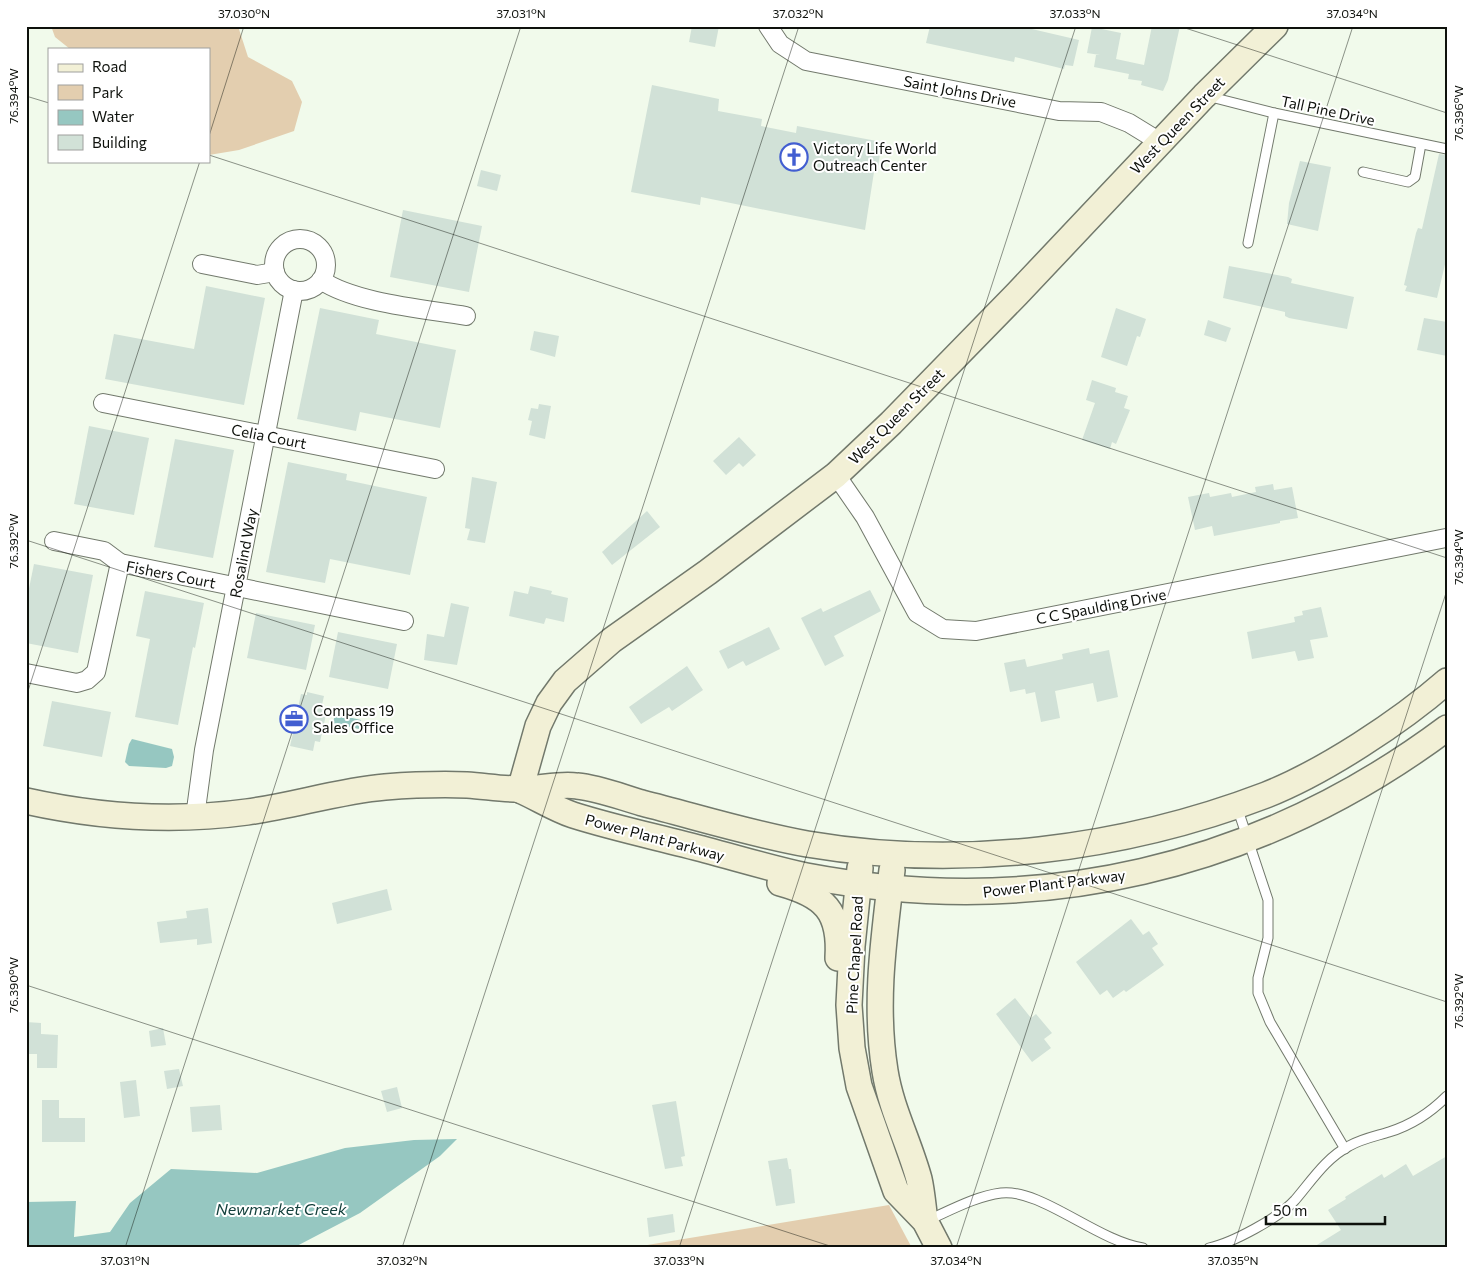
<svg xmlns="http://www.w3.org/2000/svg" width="1473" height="1274" font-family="Commissioner,sans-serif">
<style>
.green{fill:#e3ceaf}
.water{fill:#96c7c1}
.building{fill:#d1e1d7}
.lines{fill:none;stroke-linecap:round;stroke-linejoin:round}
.lane-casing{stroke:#72796c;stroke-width:11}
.street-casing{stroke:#72796c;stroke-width:20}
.secondary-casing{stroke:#72796c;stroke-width:28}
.lane{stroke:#fff;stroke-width:9}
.street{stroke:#fff;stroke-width:18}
.secondary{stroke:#f2f0d6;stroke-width:25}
.ticks{fill:none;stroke:#0e110c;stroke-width:1;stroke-opacity:0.45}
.labels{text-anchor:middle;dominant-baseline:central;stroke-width:4;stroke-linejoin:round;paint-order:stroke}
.street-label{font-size:15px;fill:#0e110c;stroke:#fff}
.poi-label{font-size:15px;fill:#0e110c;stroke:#fff;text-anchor:start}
.water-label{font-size:16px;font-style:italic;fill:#13403c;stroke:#fff}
.neatline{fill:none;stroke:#0e110c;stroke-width:2}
.ticks-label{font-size:12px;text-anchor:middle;fill:#0e110c}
</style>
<rect width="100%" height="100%" fill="#f1faeb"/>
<g class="green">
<polygon points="51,26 238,26 248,57 292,81 302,102 294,131 239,150 209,155 209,49 70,49 55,37"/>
<polygon points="889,1205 912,1248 629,1248"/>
</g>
<g class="water">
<polygon points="335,714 361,720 359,729 333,723"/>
<polygon points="132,739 172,749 174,757 172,766 166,768 129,766 125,762 129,744"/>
<polygon points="457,1139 440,1156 360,1213 293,1248 26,1248 26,1202 76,1201 74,1237 110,1232 130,1203 171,1169 257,1173 345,1148 414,1140"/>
</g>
<g class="building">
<polygon points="692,26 719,26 715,47 689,42"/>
<polygon points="930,26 1019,26 1079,40 1073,66 1065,65 1064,69 1015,57 1014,62 926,43"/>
<polygon points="1152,26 1180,26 1168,80 1163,91 1141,85 1142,81 1128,79 1129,74 1094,67 1096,55 1100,55 1087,53 1092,27 1121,33 1116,59 1144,65"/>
<polygon points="652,85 719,99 718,111 762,119 761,126 796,133 797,126 882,142 877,173 874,172 865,230 701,197 700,205 631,192"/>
<polygon points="1439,154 1447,155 1447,256 1437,298 1405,291 1407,286 1404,285 1416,233 1418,228 1422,229"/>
<polygon points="1300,161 1331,167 1318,231 1287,224 1289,203"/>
<polygon points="481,170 501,175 497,191 477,186"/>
<polygon points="403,210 482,226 469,292 390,277"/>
<polygon points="1229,266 1288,277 1292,279 1291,283 1354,297 1347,329 1289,318 1285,316 1285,312 1223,298"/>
<polygon points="206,286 265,298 244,405 105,379 114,334 194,349"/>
<polygon points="320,308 379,320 376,334 456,350 440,428 360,412 356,431 297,419"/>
<polygon points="1116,308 1146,319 1140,337 1137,336 1127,366 1101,357"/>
<polygon points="1424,318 1447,322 1447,356 1417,350"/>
<polygon points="1208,320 1231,328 1226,342 1204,335"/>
<polygon points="534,331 559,336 555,357 530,350"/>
<polygon points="1092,380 1116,388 1115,392 1128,396 1124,408 1130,410 1116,444 1112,442 1110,449 1082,440 1095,403 1086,400"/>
<polygon points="539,404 551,406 545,439 529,435 532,421 528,420 531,408 538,409"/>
<polygon points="89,426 149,438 134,515 74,504"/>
<polygon points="739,437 756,455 743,467 739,463 726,475 713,461"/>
<polygon points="175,439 234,450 213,558 154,547"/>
<polygon points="288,462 347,474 346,480 427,497 410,575 330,559 325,583 266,572"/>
<polygon points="472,477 497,482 485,543 467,540 470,529 465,528"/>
<polygon points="1273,484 1274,490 1292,487 1298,518 1280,521 1280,523 1214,536 1212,526 1195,530 1188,497 1209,493 1210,497 1231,493 1232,497 1256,492 1255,487"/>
<polygon points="647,511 660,527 612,565 602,552"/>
<polygon points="34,564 93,575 78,653 26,643 26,603"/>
<polygon points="530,586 552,591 551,594 568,598 564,622 546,618 544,624 509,616 514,591 528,594"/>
<polygon points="870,590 881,611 834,636 844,656 825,666 801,618 821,608 823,612"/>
<polygon points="145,591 204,603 195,648 193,647 178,725 135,717 150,639 136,636"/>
<polygon points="451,603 469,607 457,665 424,660 427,634 444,637"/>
<polygon points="1321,607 1328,637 1310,640 1314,658 1298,661 1295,651 1252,659 1247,632 1295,622 1294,617 1303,615 1302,611"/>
<polygon points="256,613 315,625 306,670 247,658"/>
<polygon points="769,627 780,649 746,666 743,661 728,669 719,651"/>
<polygon points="338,632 397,644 388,689 329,677"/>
<polygon points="1089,648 1090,654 1109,650 1118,697 1097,702 1093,683 1055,691 1060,718 1041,722 1035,692 1026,694 1025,689 1010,692 1004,663 1025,659 1027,667 1063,659 1062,654"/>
<polygon points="687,666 703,690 672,711 669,707 641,724 629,707"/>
<polygon points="307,692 324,696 321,709 327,710 320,742 315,741 313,751 290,746 293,733 287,732 292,707 298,708 301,694 307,695"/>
<polygon points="52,701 111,712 102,757 43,746"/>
<polygon points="387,889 392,910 337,924 332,903"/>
<polygon points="208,908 212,943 197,945 197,939 160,943 157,922 187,918 186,911"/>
<polygon points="1131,919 1143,935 1149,931 1158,944 1152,948 1164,965 1126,992 1124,990 1113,998 1107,990 1100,995 1076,962"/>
<polygon points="1015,998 1031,1018 1036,1014 1052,1033 1044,1039 1051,1048 1032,1062 996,1014"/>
<polygon points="26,1022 41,1023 41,1034 58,1035 57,1068 37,1068 37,1054 26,1054"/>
<polygon points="163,1028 166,1045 151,1047 149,1031"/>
<polygon points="179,1069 183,1086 167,1089 164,1071"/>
<polygon points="136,1080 140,1116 124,1118 120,1082"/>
<polygon points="397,1087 402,1108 387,1112 381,1091"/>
<polygon points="42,1100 59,1100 59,1118 85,1118 85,1142 42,1142"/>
<polygon points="676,1101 685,1156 681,1157 683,1166 665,1169 652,1105"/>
<polygon points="220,1105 222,1130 192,1132 190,1107"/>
<polygon points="1447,1156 1447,1248 1312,1248 1341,1230 1328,1210 1346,1199 1345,1197 1382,1174 1384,1178 1406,1164 1413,1176"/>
<polygon points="787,1158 789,1169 791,1169 795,1203 776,1206 768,1161"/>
<polygon points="673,1214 675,1232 649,1237 647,1218"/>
</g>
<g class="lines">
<g class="lane-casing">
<g id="lane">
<polyline points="1207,96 1274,113 1447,149"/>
<polyline points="1363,172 1408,182 1415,177 1421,144"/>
<polyline points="1248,243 1274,113"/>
<polyline points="1237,807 1268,900 1268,938 1258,978 1258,993 1270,1022 1345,1149"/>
<path d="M926 1221C949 1211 976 1196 1001 1193 1040 1188 1097 1241 1143 1248"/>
<path d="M1209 1248C1232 1243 1279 1218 1295 1200 1312 1180 1326 1158 1349 1146 1361 1139 1376 1136 1389 1132 1412 1125 1430 1113 1447 1096"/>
</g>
</g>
<g class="street-casing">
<g id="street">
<polyline points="768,26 780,44 806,61 1059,111 1101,112 1129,123 1160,142"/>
<circle cx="300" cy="265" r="26"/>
<polyline points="202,264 257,275 275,272"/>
<path d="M321 280C354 303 425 309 466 316"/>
<polyline points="103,403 435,469"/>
<polyline points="836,475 865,517 917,613 943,629 976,631 1446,538"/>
<polyline points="54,541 104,551 120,563"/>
<polyline points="26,673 77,683 87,680 96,672 120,563 404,621"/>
<polyline points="195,817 204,750 294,290"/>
</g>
</g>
<g class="secondary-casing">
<g id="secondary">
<polyline points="520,790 538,726 549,703 565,681 612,640 708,572 836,475 891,423 1017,294 1204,96 1275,26"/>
<path d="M520 790C538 798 555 809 573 815 617 829 662 838 706 850 740 859 773 869 806 876 1038 920 1258 869 1447 728"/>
<path d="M26 801C98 817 174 822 247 812 293 806 338 791 385 787 412 785 440 784 467 785 484 786 501 789 518 789 538 790 558 783 577 786 599 788 621 797 642 803 697 817 751 834 807 844 960 870 1122 850 1266 795 1324 772 1400 722 1447 681"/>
<polyline points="860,868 852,946 849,1005 852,1048 859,1086 896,1191 925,1221 939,1248"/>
<path d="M892 870C884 937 874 1003 885 1071 891 1109 909 1142 919 1179 922 1192 923 1207 925 1221"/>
<path d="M780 883C824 895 841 911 838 958"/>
</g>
</g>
<use href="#lane" class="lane"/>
<use href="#street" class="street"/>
<use href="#secondary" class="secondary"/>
</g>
<path class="ticks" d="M1179 26 1447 113M26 96 49 103M209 136 244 26M209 155 1447 558M26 540 1447 1002M26 697 200 161M26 985 836 1248M125 1248 521 26M402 1248 799 26M679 1248 1076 26M956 1248 1353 26M1233 1248 1447 590"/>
<defs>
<g id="church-ring" transform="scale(1.4375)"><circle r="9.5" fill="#fff" stroke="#425ed1" stroke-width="1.5"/><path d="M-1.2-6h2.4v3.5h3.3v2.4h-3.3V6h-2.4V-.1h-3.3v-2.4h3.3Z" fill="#425ed1"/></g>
<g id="office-ring" transform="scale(1.4375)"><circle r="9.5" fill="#fff" stroke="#425ed1" stroke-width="1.5"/><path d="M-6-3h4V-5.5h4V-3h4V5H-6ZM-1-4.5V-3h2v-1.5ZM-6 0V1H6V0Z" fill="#425ed1"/></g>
</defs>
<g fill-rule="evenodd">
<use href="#church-ring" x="794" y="157"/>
<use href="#office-ring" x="294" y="719"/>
</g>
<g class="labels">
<g class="street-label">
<text transform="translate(960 91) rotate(11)">Saint Johns Drive</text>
<text transform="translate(1328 110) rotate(12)">Tall Pine Drive</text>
<text transform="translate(1177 125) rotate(-46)">West Queen Street</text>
<text transform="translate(896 416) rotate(-45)">West Queen Street</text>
<text transform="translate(269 436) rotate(11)">Celia Court</text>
<text transform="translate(243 553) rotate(-79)">Rosalind Way</text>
<text transform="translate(171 574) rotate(11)">Fishers Court</text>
<text transform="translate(1101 606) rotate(-11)">C C Spaulding Drive</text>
<text transform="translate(655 837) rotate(15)">Power Plant Parkway</text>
<text transform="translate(1054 883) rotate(-7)">Power Plant Parkway</text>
<text transform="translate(854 955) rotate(-87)">Pine Chapel Road</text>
</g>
<g class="poi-label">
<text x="813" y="148">Victory Life World<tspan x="813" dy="17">Outreach Center</tspan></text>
<text x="313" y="710">Compass 19<tspan x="313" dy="17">Sales Office</tspan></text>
</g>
<g class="water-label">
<text x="281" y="1208">Newmarket Creek</text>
</g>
</g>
<rect width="1473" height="1274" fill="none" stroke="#ffffff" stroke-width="55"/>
<rect x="48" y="48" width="162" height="115" fill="#ffffff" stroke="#9fa09e"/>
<rect x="58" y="64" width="25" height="8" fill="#f2f0d6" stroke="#9fa09e"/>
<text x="92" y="72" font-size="15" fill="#0e110c">Road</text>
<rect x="58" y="85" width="25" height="15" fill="#e3ceaf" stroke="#9fa09e"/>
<text x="92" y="98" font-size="15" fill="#0e110c">Park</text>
<rect x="58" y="110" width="25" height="15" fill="#96c7c1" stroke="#9fa09e"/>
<text x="92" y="122" font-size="15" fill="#0e110c">Water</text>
<rect x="58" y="135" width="25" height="15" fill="#d1e1d7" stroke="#9fa09e"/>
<text x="92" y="148" font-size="15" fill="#0e110c">Building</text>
<path d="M1266 1216v8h119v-8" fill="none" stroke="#0e110c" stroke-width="2.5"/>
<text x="1273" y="1216" font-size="15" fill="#0e110c" stroke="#ffffff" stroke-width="4" paint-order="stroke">50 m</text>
<rect x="28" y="28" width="1418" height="1218" class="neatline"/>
<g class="ticks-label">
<text x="244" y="18">37.030°N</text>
<text x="521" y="18">37.031°N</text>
<text x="798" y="18">37.032°N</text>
<text x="1075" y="18">37.033°N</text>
<text x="1352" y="18">37.034°N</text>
<text transform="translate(14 96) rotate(-90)" y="4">76.394°W</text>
<text transform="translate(1459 113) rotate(-90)" y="4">76.396°W</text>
<text transform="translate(14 541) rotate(-90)" y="4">76.392°W</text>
<text transform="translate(1459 557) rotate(-90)" y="4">76.394°W</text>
<text transform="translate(14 985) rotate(-90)" y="4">76.390°W</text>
<text transform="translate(1459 1001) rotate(-90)" y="4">76.392°W</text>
<text x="125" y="1265">37.031°N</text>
<text x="402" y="1265">37.032°N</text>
<text x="679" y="1265">37.033°N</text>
<text x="956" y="1265">37.034°N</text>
<text x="1233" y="1265">37.035°N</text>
</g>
</svg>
